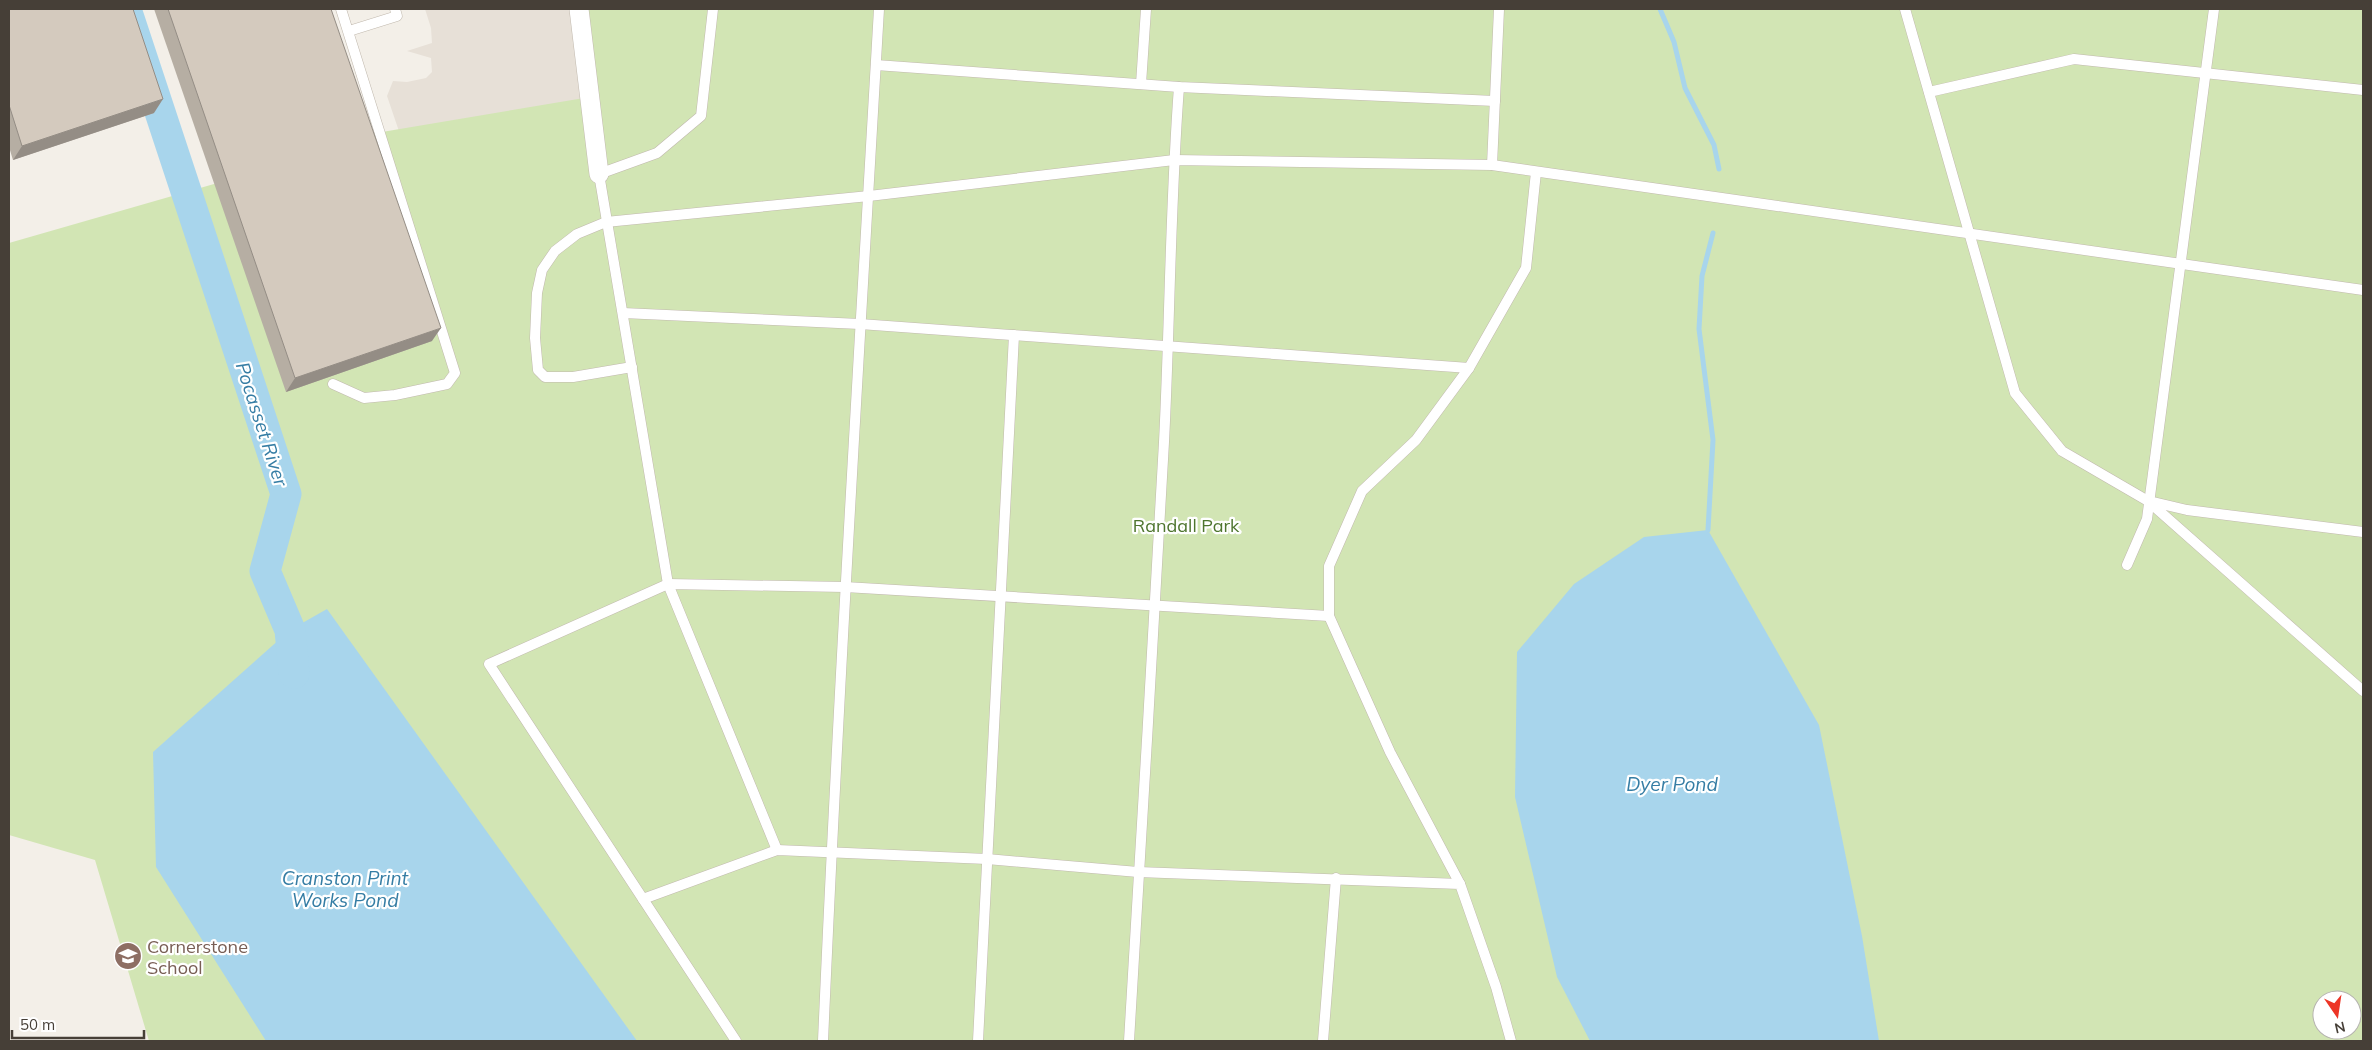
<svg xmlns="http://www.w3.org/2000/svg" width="2372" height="1050" font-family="Mulish,sans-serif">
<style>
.residential{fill:#e7e0d7}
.green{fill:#d2e5b4;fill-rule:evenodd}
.water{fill:#a8d5ec}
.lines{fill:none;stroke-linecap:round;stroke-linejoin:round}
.stream{stroke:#a8d5ec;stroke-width:5}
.river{stroke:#a8d5ec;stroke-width:31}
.service-casing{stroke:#c1b9ae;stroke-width:11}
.minor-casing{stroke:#c1b9ae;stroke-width:20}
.service{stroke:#fff;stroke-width:10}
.minor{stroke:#fff;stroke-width:19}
.wall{fill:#b6aea3}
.shaded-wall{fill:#948d85}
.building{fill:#d4cabe;stroke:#948d85}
.labels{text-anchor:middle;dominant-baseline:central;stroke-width:4.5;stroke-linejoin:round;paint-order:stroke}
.park-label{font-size:18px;fill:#4e752e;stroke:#fff}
.education-label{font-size:18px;fill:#785e54;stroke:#fff;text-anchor:start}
.water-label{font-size:19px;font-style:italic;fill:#357da4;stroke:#fff}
</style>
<rect width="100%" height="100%" fill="#f3efe8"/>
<polygon class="residential" points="425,9 580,9 590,99 403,143 387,96 393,81 407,82 426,78 432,72 431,58 407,51 432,43 431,28"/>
<path class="green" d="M579 9H2363V1041H149L95 860 9 835V243L214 184 370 134 590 97ZM2322 1000H2352V1030H2322Z"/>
<g class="water">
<polygon points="1708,530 1819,725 1862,936 1879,1041 1590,1041 1557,977 1515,797 1517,652 1574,584 1644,537"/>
<polygon points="327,609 637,1041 266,1041 156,867 153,752 290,630"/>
</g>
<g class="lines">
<g class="stream">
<polyline points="1660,9 1674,42 1685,88 1714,145 1719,169"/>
<polyline points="1708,530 1713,440 1699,329 1702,276 1713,233"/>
</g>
<polyline class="river" points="126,9 286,494 265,571 290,630 294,673"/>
<g class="service-casing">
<g id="service">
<polyline points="713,9 701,116 657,153 599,174 668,584 777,850"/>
<polyline points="1905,9 2015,393 2062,451 2148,501 2363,691"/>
<polyline points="349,31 397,16 395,9"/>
<polyline points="876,65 1179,87 1495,101"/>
<polyline points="1141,84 1146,9"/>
<polyline points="1929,92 2074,59 2363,90"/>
<polyline points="1492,165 1499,9"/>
<polyline points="623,313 860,324 1469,368"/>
<polyline points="632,367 573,377 545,377 538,370 535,338 537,293 542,270 555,251 577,234 606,222 869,196 1174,160 1492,165 2363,290"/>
<polyline points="333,384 364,398 395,395 447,384 455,373 341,9"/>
<polyline points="2149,501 2187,510 2363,532"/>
<polyline points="2127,565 2147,519 2214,9"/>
<polyline points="1460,884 1390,752 1329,616 1329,566 1362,491 1416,440 1469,368 1526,268 1536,172"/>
<polyline points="643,899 777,850 987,859 1138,872 1460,884 1496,987 1511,1041"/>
<polyline points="736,1041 489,664 668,584 845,587 1329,616"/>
<path d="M823 1041C838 697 859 353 879 9"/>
<polyline points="978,1041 1014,335"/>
<path d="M1129 1041C1140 841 1154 642 1164 442 1170 324 1170 205 1179 87"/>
<polyline points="1323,1041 1336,878"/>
</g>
</g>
<g class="minor-casing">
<polyline id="minor" points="579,9 599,174"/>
</g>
<use href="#service" class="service"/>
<use href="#minor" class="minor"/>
</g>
<g class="wall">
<polygon points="9,9 154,113 13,160 9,147"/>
<polygon points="154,9 331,9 432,341 286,392"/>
</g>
<g class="shaded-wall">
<polygon points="163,99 154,113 13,160 22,146"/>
<polygon points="441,328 432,341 286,392 295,378"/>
</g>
<g class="building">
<polygon points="9,9 133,9 163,99 22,146 9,105"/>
<polygon points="168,9 331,9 441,328 295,378"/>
</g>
<defs>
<g id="school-disc" transform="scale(1.4375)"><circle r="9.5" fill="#8d6e63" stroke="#fff"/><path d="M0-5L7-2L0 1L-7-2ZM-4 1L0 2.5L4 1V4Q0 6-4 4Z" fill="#fff"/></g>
</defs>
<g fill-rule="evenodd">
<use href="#school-disc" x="128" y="956"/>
</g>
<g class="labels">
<g class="park-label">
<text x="1186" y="525">Randall Park</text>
</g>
<g class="education-label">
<text x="147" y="946">Cornerstone<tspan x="147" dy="21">School</tspan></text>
</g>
<g class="water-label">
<text transform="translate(262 424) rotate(72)">Pocasset River</text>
<text x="1672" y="784">Dyer Pond</text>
<text x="345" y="878">Cranston Print<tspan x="345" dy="22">Works Pond</tspan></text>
</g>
</g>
<rect width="2372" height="1050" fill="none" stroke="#463f37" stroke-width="20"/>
<g transform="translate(2337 1015) rotate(167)"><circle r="24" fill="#ffffff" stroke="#b5b2af"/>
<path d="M0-4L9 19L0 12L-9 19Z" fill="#ed3526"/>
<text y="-8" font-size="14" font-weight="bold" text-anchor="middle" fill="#463f37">N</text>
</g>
<path d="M12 1030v8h132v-8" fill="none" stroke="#463f37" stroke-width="2.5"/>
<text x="20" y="1030" font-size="15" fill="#463f37" stroke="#ffffff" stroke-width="4" paint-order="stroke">50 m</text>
</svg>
